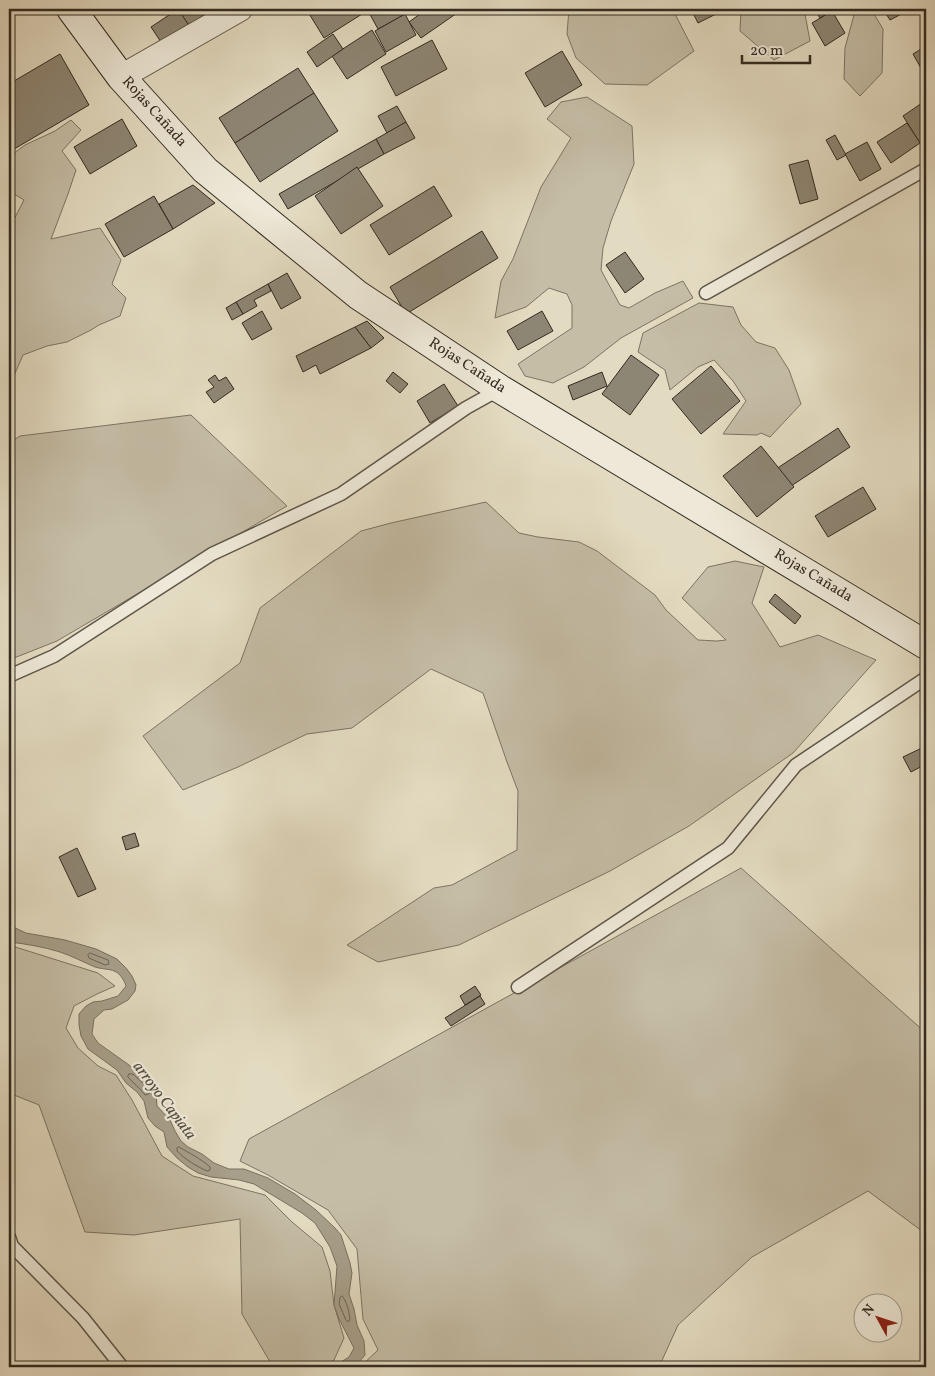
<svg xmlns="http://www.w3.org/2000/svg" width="935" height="1376" font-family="Vollkorn,serif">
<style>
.green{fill:#c5bda6;stroke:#7c7463}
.water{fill:#a79f8a;stroke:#787060}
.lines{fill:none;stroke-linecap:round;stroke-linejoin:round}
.shore{stroke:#6c6455;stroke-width:1}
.building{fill:#8e8674;stroke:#322a20}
.lane-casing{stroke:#5e5648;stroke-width:15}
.street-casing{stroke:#5e5648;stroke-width:26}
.secondary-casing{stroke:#322a20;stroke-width:30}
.lane{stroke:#ede8d7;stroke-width:12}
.street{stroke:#ede8d7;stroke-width:24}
.secondary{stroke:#ede8d7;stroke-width:28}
.labels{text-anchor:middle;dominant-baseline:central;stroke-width:4.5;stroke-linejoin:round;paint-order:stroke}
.street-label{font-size:15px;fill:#322a20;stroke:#ede8d7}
.water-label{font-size:16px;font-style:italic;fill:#554d40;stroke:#ede8d7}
</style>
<rect width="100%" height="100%" fill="#e3dbc1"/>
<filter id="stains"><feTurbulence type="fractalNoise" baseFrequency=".004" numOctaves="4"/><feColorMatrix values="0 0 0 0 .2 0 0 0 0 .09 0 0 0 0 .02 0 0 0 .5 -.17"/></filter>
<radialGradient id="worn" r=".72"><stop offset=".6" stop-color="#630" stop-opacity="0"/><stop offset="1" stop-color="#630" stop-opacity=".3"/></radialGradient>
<g class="green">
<polygon points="569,9 674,9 673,10 694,51 647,85 605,84 576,58 567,34"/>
<polygon points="741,9 804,9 810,41 774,60 740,31"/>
<polygon points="850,9 871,9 883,29 882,73 860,96 844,79 845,48 854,15"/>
<polygon points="587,97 632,126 634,164 611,221 603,248 601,270 620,305 629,308 655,293 683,281 693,298 621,338 584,367 553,383 525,376 518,364 572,328 572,305 567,294 549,288 526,307 495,318 501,281 513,259 541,187 571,138 547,119 561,102"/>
<polygon points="71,120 81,130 62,151 76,170 68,194 51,239 100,228 121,260 112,284 126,298 120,316 99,325 91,330 67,342 47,346 23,355 9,387 9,229 24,200 9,191 9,157 25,145 55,131"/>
<polygon points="699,303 733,307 741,325 756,342 775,348 789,370 801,404 770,437 761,433 757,435 723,434 746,401 733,381 714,360 698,367 670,390 665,370 638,352 643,333"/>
<polygon points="191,415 287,506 57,641 9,660 9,443 20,436"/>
<polygon points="486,502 519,533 538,537 579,542 597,551 655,595 666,610 698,640 717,641 726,640 682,598 708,567 735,561 764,567 752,603 780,647 818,635 876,660 793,753 689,826 610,871 459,945 378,962 347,945 434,888 452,885 517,850 518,791 507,762 483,693 431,669 352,728 307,734 238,767 183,790 143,736 240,663 260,608 361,531 391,523"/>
<polygon points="741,868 926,1033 926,1234 868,1191 752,1257 678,1325 659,1367 360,1367 378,1350 363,1319 357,1249 328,1210 268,1175 240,1161 249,1139"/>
<polygon points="9,945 98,973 115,986 97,994 74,1006 66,1028 78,1048 98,1066 116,1075 132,1100 162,1156 193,1176 265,1195 292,1222 322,1247 330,1271 334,1305 344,1338 334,1360 325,1367 273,1367 242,1314 240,1219 134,1235 85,1232 39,1105 9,1093"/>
</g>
<path class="water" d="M9 925 26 933 65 940 96 949 117 959 126 968 132 976 136 985 135 991 128 1000 112 1009 104 1010 94 1019 92 1034 98 1043 129 1065 153 1086 156 1095 157 1106 170 1120 175 1131 181 1141 188 1147 202 1154 214 1163 229 1169H244L268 1178 295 1194 316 1210 335 1228 341 1235 350 1263 352 1273 349 1294 354 1309 357 1325 364 1341 365 1355C353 1370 351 1367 333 1367L349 1357 354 1348 339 1319 334 1305 337 1266 330 1247 315 1223 302 1213 254 1184 239 1180 211 1177 198 1173 188 1167 177 1158 167 1147 164 1132 155 1126 148 1118 144 1101 137 1092 126 1083 117 1070 88 1049 81 1036 79 1025V1014L86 1006 93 1002 102 1001 118 996 126 986C124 980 120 973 114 971 110 969 101 969 95 967 83 962 72 956 60 952 44 947 26 944 10 942L9 941Z"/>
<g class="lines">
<g class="shore">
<polygon points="90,953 108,960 109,964 105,965 89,958 88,955"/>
<path d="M129 1074H133L148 1088 149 1092V1094L145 1095C140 1088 133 1083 128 1077Z"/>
<path d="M179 1147C189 1153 200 1158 210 1167V1170L207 1171C196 1166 186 1160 177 1151V1148Z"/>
<path d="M342 1296C347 1301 349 1312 350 1319L348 1322 346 1320 339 1304 340 1298Z"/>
</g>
</g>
<g class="building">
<polygon points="177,9 198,9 204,17 190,27"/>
<polygon points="178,9 190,27 163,45 151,27"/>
<polygon points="314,9 370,9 324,38 308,12"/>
<polygon points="367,9 415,9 378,29"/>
<polygon points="427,9 458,9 460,11 421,38 409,22"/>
<polygon points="691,9 726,9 698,23"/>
<polygon points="814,9 831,9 832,11 820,18"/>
<polygon points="883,9 911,9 890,20"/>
<polygon points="832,11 845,33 825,46 812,23"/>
<polygon points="405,14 416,35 386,52 375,31"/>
<polygon points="372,30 386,54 347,79 332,56"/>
<polygon points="333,34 343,49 317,67 307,52"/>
<polygon points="432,40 447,69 396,96 381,67"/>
<polygon points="926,46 926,77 913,54"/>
<polygon points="562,51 582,85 545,107 525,73"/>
<polygon points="60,54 89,105 9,152 9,84"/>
<polygon points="298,68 314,93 235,143 219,118"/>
<polygon points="314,93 338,131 260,182 235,143"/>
<polygon points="922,103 926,109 926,139 920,143 903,116"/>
<polygon points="397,106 406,122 387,133 378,116"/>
<polygon points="122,119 137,146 90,174 74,147"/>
<polygon points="406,122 415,138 384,154 376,139"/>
<polygon points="907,123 920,143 891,163 877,142"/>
<polygon points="835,135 846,155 837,160 826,140"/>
<polygon points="376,139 384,154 288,209 279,194"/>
<polygon points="867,142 881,169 860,181 845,154"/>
<polygon points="808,160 818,199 800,204 789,165"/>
<polygon points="357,167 383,206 341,234 315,196"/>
<polygon points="193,185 215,203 173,229 159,204"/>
<polygon points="434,186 452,216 389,255 370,225"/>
<polygon points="154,196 173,229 124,257 105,224"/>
<polygon points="482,231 498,258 406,314 390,287"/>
<polygon points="625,252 644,279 625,293 606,265"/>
<polygon points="287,273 301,298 281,309 268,284"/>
<polygon points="268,284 271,291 254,300 257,306 243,314 236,302"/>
<polygon points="236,302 243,314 232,320 226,308"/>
<polygon points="262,311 272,329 252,340 242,323"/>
<polygon points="542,311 553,331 518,350 507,331"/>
<polygon points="367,321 384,338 371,348 355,327"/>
<polygon points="355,327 371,348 320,374 316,365 303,372 296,356"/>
<polygon points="631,355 659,375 630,415 602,394"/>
<polygon points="711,366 740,401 701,434 672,399"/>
<polygon points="393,372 408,384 400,393 386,381"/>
<polygon points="602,372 607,386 573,400 568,386"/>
<polygon points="215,375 219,381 226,377 234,389 214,403 206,392 214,387 208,380"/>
<polygon points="444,384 458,406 430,423 417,401"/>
<polygon points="838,428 850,447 779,494 767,475"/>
<polygon points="761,446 794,487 757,517 723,476"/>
<polygon points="863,487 876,509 828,537 815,516"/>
<polygon points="775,594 801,616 795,624 769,602"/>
<polygon points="926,746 926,764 911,772 903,757"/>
<polygon points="135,833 139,846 126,850 122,837"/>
<polygon points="77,848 96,889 78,897 59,857"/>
<polygon points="475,986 481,995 465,1005 460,996"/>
<polygon points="480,996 485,1004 451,1026 445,1018"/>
</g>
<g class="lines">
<g class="lane-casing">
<g id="lane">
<polyline points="706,293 926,169"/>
<polyline points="9,676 54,656 212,554 341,494 466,408 500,389"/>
<polyline points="518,987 728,848 796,765 926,678"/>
<polyline points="9,1237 12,1246 83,1318 122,1367"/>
</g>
</g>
<g class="street-casing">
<polyline id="street" points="121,77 240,9"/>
</g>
<g class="secondary-casing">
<polyline id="secondary" points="71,9 121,77 205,170 358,295 500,389 926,645"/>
</g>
<use href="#lane" class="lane"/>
<use href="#street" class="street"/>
<use href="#secondary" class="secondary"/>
</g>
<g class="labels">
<g class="street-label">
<text transform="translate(154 112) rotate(48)">Rojas Cañada</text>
<text transform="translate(467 366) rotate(33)">Rojas Cañada</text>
<text transform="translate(813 576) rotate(31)">Rojas Cañada</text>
</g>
<g class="water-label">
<text transform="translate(164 1101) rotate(53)">arroyo Capiata</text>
</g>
</g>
<rect width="935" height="1376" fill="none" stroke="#e3dbc1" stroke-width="30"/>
<rect x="10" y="10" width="915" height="1356" fill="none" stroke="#322a20" stroke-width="2.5"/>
<rect x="15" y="15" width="905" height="1346" fill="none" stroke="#322a20"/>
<g transform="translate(878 1318) rotate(310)"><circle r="24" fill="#ede8d7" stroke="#a29c8e"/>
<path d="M0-4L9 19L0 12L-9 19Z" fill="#8f2418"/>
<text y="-8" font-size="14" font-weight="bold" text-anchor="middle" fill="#322a20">N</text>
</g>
<path d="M742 55v8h68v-8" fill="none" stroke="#322a20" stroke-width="2.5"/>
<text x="750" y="55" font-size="15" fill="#322a20" stroke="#ede8d7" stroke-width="4" paint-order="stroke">20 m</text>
<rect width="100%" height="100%" filter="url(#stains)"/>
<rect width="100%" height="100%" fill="url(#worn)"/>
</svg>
